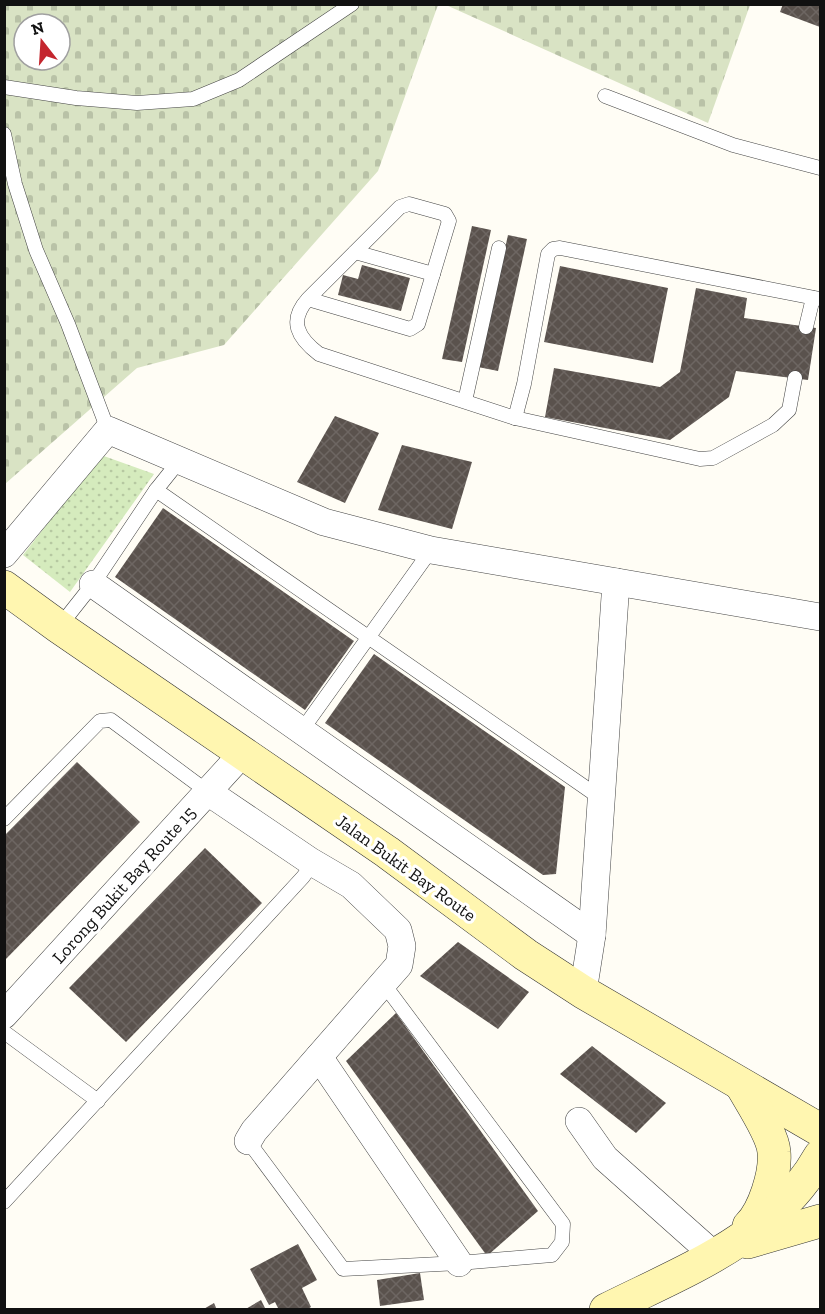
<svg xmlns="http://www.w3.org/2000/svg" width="825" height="1314" font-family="'Zilla Slab',serif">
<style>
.grass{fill:url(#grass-dots)}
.cemetery{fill:url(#cemetery-stones);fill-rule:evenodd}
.building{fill:url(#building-cross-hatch)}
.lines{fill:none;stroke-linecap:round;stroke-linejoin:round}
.lane-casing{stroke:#444;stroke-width:15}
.street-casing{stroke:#444;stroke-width:28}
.secondary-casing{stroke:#333;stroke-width:34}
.lane{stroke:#fff;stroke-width:14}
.street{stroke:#fff;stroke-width:27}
.secondary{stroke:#fff6b0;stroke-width:33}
.labels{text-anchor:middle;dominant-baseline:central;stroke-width:6;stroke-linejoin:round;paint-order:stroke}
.street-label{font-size:18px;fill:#111;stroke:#fff}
</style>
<defs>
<pattern id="grass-dots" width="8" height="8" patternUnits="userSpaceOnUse" patternTransform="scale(1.5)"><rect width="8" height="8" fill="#d5ebbd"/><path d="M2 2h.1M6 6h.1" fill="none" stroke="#b6c8a1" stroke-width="1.8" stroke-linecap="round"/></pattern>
<pattern id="cemetery-stones" width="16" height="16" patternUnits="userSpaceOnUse" patternTransform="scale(1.5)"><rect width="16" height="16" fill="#d9e3c4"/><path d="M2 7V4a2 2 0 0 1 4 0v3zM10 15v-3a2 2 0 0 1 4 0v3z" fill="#b9c2a7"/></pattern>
<pattern id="building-cross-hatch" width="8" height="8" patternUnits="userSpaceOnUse" patternTransform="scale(1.5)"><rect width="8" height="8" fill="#5a524d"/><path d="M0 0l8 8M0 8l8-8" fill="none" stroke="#6d6662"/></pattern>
</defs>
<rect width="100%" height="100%" fill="#fffdf5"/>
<polygon class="grass" points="101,455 154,474 70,592 23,555"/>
<g class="cemetery">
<path d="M5 5H438L378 171 224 345 137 368 5 484ZM24 24H60V60H24Z"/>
<polygon points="446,5 750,5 708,123"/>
</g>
<g class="building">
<polygon points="783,4 820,4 820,27 780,12"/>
<polygon points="472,226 491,230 462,362 442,359"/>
<polygon points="508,235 527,239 498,371 478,367"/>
<polygon points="362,265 410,278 401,311 338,295 343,275 358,279"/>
<polygon points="560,266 668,288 653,363 544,342"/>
<polygon points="696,288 747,298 744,318 816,328 808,380 736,371 729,397 670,440 545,417 554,368 660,387 680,372"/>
<polygon points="335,416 379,433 345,503 297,482"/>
<polygon points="402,445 472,462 452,529 378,510"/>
<polygon points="163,508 354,641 305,710 115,577"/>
<polygon points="374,654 565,787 556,874 543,875 325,723"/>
<polygon points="77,762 140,822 4,961 4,836"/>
<polygon points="205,848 262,903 126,1042 69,988"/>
<polygon points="458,942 529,992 498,1029 420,976"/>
<polygon points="396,1013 538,1211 487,1256 346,1061"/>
<polygon points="592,1046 666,1103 636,1133 560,1074"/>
<polygon points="298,1244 317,1280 302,1288 311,1307 306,1310 279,1310 275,1302 269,1305 250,1269"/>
<polygon points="420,1273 424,1300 380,1306 377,1280"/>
<polygon points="261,1300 266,1310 244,1310"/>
<polygon points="214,1303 217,1310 202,1310"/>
</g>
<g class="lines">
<g class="lane-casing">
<g id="lane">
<polyline points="4,87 76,98 137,103 193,99 239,80 352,4"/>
<polyline points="605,96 733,145 820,168"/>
<polyline points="4,134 15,184 36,250 68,324 108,430"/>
<polyline points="355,252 433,274"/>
<path d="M308 299 410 329 418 324 449 221 445 214 409 204 400 207 308 299C288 321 298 338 319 354L515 418 524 384 548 254 553 249 560 248 820 299"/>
<polyline points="806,327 813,298"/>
<polyline points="465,401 499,248"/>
<polyline points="515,418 700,459 713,458 773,425 789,410 795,378"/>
<polyline points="156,490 602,799"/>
<polyline points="59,627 93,584 156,490 180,460"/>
<polyline points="302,730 431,550"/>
<polyline points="4,819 100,721 111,720 208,792"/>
<polyline points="4,1032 98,1101"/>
<polyline points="248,1141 343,1269 459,1263 552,1255 562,1242 563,1224 383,983"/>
<polyline points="4,1202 303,877 313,863"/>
</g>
</g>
<g class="street-casing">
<g id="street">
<polyline points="4,554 108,430 324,522 431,550 820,617"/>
<polyline points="93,584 592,935"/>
<polyline points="208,792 310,861 351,885 398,930 402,946 399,965 254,1131 248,1141"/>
<polyline points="583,992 592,935 616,582"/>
<polyline points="4,1015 242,754"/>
<polyline points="319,1057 459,1263"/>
<polyline points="579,1121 605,1158 715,1256"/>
</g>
</g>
<g class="secondary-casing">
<g id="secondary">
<polyline points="4,587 59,627 387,852 526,955 583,992 820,1130"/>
<path d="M742 1086C751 1102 773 1135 774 1152 776 1174 764 1211 749 1226"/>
<polyline points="748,1242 820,1221"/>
<path d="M606 1310C686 1270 774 1238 820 1156"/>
</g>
</g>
<use href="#lane" class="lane"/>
<use href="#street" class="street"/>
<use href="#secondary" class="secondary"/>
</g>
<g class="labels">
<g class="street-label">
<text transform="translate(406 868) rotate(36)">Jalan Bukit Bay Route</text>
<text transform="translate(124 885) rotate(-48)">Lorong Bukit Bay Route 15</text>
</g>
</g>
<rect width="825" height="1314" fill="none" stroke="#111111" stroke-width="12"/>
<g transform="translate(42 42) rotate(343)"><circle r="28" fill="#ffffff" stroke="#a0a0a0" stroke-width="1.5"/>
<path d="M0-4.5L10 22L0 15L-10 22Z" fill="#c4262e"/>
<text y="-9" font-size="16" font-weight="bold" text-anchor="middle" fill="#111111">N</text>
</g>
</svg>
